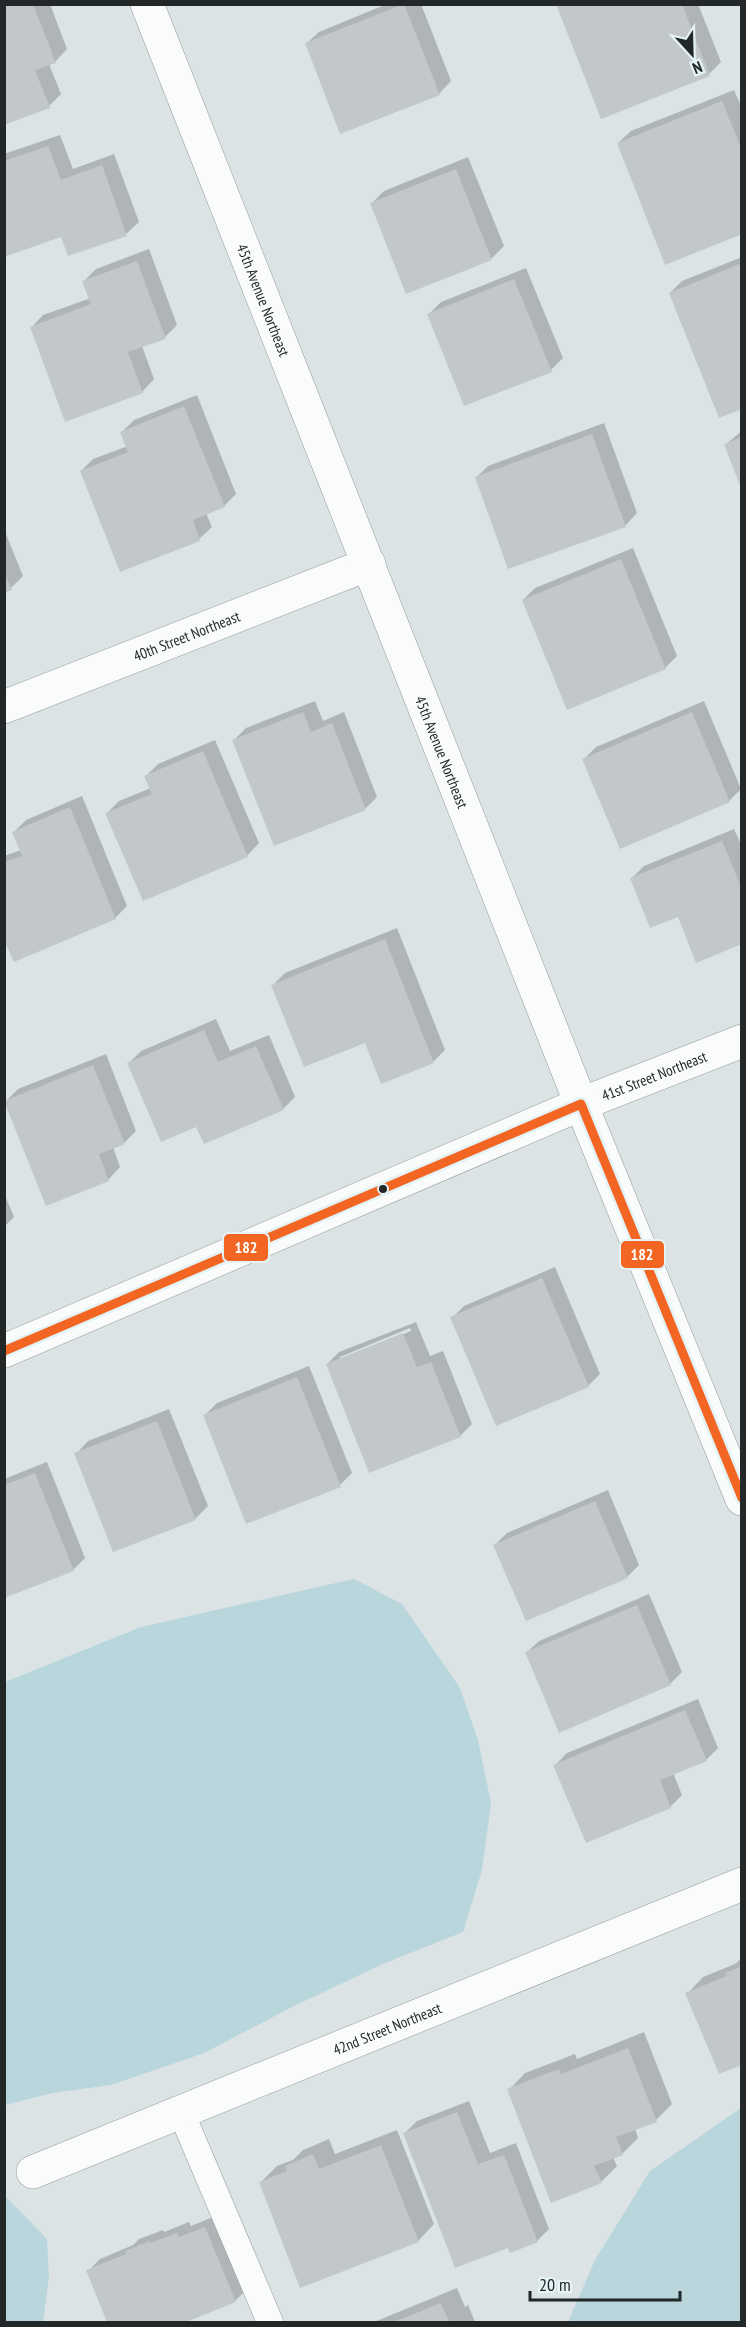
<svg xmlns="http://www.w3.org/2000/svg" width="746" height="2327" font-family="'PT Sans Narrow',sans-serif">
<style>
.green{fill:#b8d6dc}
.shadow{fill:#0003;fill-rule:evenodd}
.building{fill:#c2c8c9}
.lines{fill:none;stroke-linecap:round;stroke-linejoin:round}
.lane-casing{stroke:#959b9c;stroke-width:27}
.street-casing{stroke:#959b9c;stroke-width:34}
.secondary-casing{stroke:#959b9c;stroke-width:34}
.lane{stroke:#fafbfb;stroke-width:26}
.street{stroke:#fafbfb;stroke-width:33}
.secondary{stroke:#fafbfb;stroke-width:33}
.bus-1-casing{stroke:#e4f3f6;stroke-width:14}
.bus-1{stroke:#f26522;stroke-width:9}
.bus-dot{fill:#222728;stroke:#e4f3f6;stroke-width:2}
.labels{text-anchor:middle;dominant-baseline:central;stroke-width:5;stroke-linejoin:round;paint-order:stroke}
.street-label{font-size:15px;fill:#222728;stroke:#e4f3f6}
.line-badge{stroke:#e4f3f6;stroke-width:2}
.badge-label{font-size:16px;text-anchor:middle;font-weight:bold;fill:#fff}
</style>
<rect width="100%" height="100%" fill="#dbe3e5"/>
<g class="green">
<polygon points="354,1579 402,1604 460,1688 478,1740 491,1803 482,1870 463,1932 385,1963 294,2006 204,2053 111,2085 52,2093 5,2105 5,1682 141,1627"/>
<polygon points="741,2108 741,2322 568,2322 595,2260 650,2171"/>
<polygon points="4,2195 47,2239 49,2277 43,2322 5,2322"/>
</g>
<g class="shadow">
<polygon points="4,4 50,4 67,49 55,62 49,64 61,94 49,106"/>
<polygon points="387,4 421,4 451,81 439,94 306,44 319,32"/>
<polygon points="558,4 698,4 721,62 709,74"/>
<polygon points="734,90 742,108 742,233 618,143 631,131"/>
<polygon points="60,135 73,169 114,154 139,222 126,234 69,254 62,235 4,255 4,154"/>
<polygon points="468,157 504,246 492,258 407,292 372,203 384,191"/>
<polygon points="149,249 177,325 165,337 142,346 154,379 142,392 31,328 43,315 91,298 84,281 96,269"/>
<polygon points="742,257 742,408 670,293 682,281"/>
<polygon points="526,268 563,358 551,370 429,314 441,302"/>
<polygon points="197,395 236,494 224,506 206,513 212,527 199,539 120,570 81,471 93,459 128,446 122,432 134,420"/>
<polygon points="604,423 637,513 625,526 476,478 488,466"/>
<polygon points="742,431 742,484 726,444"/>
<polygon points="4,529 23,576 11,588 4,591"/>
<polygon points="633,548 677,656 665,668 523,600 535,588"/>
<polygon points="315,701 323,721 344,712 377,797 365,809 234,740 246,728"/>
<polygon points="704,701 741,789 729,801 584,759 596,747"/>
<polygon points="215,740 259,843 247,856 107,813 119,801 151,788 146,776 158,764"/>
<polygon points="82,796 127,906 115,918 4,936 4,856 21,850 14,832 26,820"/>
<polygon points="734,829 742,847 742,943 632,878 644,866"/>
<polygon points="397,928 445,1050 433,1062 365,1041 273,985 285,973"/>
<polygon points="216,1019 230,1051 269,1035 295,1097 283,1109 197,1125 129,1063 141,1051"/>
<polygon points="106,1054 136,1131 124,1143 113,1147 120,1167 108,1180 6,1101 18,1089"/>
<polygon points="4,1193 14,1217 4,1227"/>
<polygon points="555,1267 600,1374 588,1386 452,1318 464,1306"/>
<path d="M416 1322 430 1356 443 1351 472 1424 460 1436 327 1364 339 1352ZM410 1328 411 1331 340 1360V1357Z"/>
<polygon points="309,1366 352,1473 340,1485 205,1415 217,1403"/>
<polygon points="169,1409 208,1506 196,1518 114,1550 76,1454 88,1441"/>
<polygon points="47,1462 85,1558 73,1570 4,1597 4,1479"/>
<polygon points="608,1490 639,1565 627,1577 495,1545 507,1533"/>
<polygon points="649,1594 682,1672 670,1684 526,1653 539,1641"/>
<polygon points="698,1699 718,1748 706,1760 673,1773 682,1795 670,1807 555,1765 567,1753"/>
<polygon points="742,1958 742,2063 687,1994 703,1977 735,1964"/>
<polygon points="644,2032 672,2104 656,2120 635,2128 638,2138 622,2154 613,2157 617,2166 601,2182 509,2090 525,2073 575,2054 577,2059"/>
<polygon points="469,2101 490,2153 516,2143 549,2229 537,2241 405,2133 417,2121"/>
<polygon points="397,2130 434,2224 418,2241 261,2182 277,2166 293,2160 303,2150 329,2139 335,2154"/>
<polygon points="218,2215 247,2289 235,2301 182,2322 109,2322 88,2271 100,2259 133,2245 139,2239 163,2230 164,2232 189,2222 191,2226"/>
<polygon points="457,2288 465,2307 468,2305 475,2322 374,2322"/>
</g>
<g class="building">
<polygon points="4,4 33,4 56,63 35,70 50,108 4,125"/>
<polygon points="404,4 440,95 340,134 305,43"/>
<polygon points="556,4 682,4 710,76 601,119"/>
<polygon points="722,101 742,150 742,234 665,265 617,143"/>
<polygon points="48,146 61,180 102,165 127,236 68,256 61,237 4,257 4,161"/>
<polygon points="456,169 492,260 406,294 370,203"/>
<polygon points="137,261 166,339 128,352 143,393 65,422 30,327 91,304 82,281"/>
<polygon points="742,263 742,409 719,418 669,293"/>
<polygon points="514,279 552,372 464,406 427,314"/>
<polygon points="184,406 225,507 193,520 200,541 120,572 80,471 128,452 120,432"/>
<polygon points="592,434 626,527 508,569 475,477"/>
<polygon points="742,437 742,488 741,488 724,444"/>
<polygon points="621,559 666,669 567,710 522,600"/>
<polygon points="4,571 12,590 4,593"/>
<polygon points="303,712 311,732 332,723 366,810 274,846 232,740"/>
<polygon points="692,712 730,802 620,849 582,759"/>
<polygon points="203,751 248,857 143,901 105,813 152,794 144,776"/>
<polygon points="70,807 116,919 14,962 4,940 4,862 22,856 12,832"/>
<polygon points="722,841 742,889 742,944 696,963 678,917 650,928 630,878"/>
<polygon points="385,939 434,1063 381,1084 365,1043 304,1067 271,985"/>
<polygon points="204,1030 218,1062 256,1046 284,1110 204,1144 196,1127 161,1142 127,1063"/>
<polygon points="93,1065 125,1144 99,1154 109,1181 46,1206 4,1101"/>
<polygon points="542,1278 589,1387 496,1426 450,1317"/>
<polygon points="403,1333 417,1367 431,1362 461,1437 369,1473 326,1364"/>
<polygon points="297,1377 341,1487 246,1524 203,1415"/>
<polygon points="157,1421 196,1520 113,1552 74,1453"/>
<polygon points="35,1473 74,1571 4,1598 4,1485"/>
<polygon points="595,1501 628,1578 526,1621 493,1545"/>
<polygon points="637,1605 671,1685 559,1733 525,1652"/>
<polygon points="685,1710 707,1761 660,1780 671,1808 586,1843 553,1765"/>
<polygon points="742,1966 742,2065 719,2074 685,1993 727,1976 725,1973"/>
<polygon points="628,2048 657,2122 616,2137 623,2155 594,2166 602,2183 551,2203 507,2089 559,2069 561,2074"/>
<polygon points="457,2112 478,2164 504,2155 538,2242 510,2253 508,2248 455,2268 403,2133"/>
<polygon points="381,2145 419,2242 300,2288 259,2182 287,2171 285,2166 313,2154 319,2169"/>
<polygon points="205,2227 236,2302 186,2322 107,2322 86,2270 126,2254 125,2251 150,2241 151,2243 177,2233 179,2237"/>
<polygon points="441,2303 449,2322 394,2322"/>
</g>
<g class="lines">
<g class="lane-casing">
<polyline id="lane" points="181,2112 270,2322"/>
</g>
<g class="street-casing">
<g id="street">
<path id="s1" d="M4 707 369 564"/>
<path id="s2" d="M4 1351 581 1104 742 1041"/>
<path id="s3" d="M33 2172 742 1884"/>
</g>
</g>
<g class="secondary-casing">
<g id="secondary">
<path id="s4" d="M147 4 581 1104 742 1499"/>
</g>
</g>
<use href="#lane" class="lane"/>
<use href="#street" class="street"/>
<use href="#secondary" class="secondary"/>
<g class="bus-1-casing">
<polyline id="bus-1" points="4,1351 581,1104 742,1498"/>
</g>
<use href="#bus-1" class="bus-1"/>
</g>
<circle class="bus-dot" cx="383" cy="1189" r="5"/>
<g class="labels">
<g class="street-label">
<text stroke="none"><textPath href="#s4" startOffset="318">45th Avenue Northeast</textPath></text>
<text stroke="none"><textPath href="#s1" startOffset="196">40th Street Northeast</textPath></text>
<text stroke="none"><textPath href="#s4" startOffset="804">45th Avenue Northeast</textPath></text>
<text stroke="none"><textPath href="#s2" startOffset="706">41st Street Northeast</textPath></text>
<text stroke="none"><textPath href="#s3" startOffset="382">42nd Street Northeast</textPath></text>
</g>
</g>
<g class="line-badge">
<rect x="223" y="1233" width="46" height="29" rx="6" fill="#f26522"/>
<rect x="620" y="1240" width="45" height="29" rx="6" fill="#f26522"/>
</g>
<g class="badge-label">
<text x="246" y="1253">182</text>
<text x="642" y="1260">182</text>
</g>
<rect width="746" height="2327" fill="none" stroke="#222728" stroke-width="12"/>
<g transform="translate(692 54) rotate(158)" stroke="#e4f3f6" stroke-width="4.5" paint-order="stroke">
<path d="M0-4.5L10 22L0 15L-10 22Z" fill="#222728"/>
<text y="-9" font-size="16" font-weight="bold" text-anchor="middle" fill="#222728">N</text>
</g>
<path d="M530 2291v9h150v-9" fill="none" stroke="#222728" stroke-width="3"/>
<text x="539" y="2291" font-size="18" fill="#222728" stroke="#e4f3f6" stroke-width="4.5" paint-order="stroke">20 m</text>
</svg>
